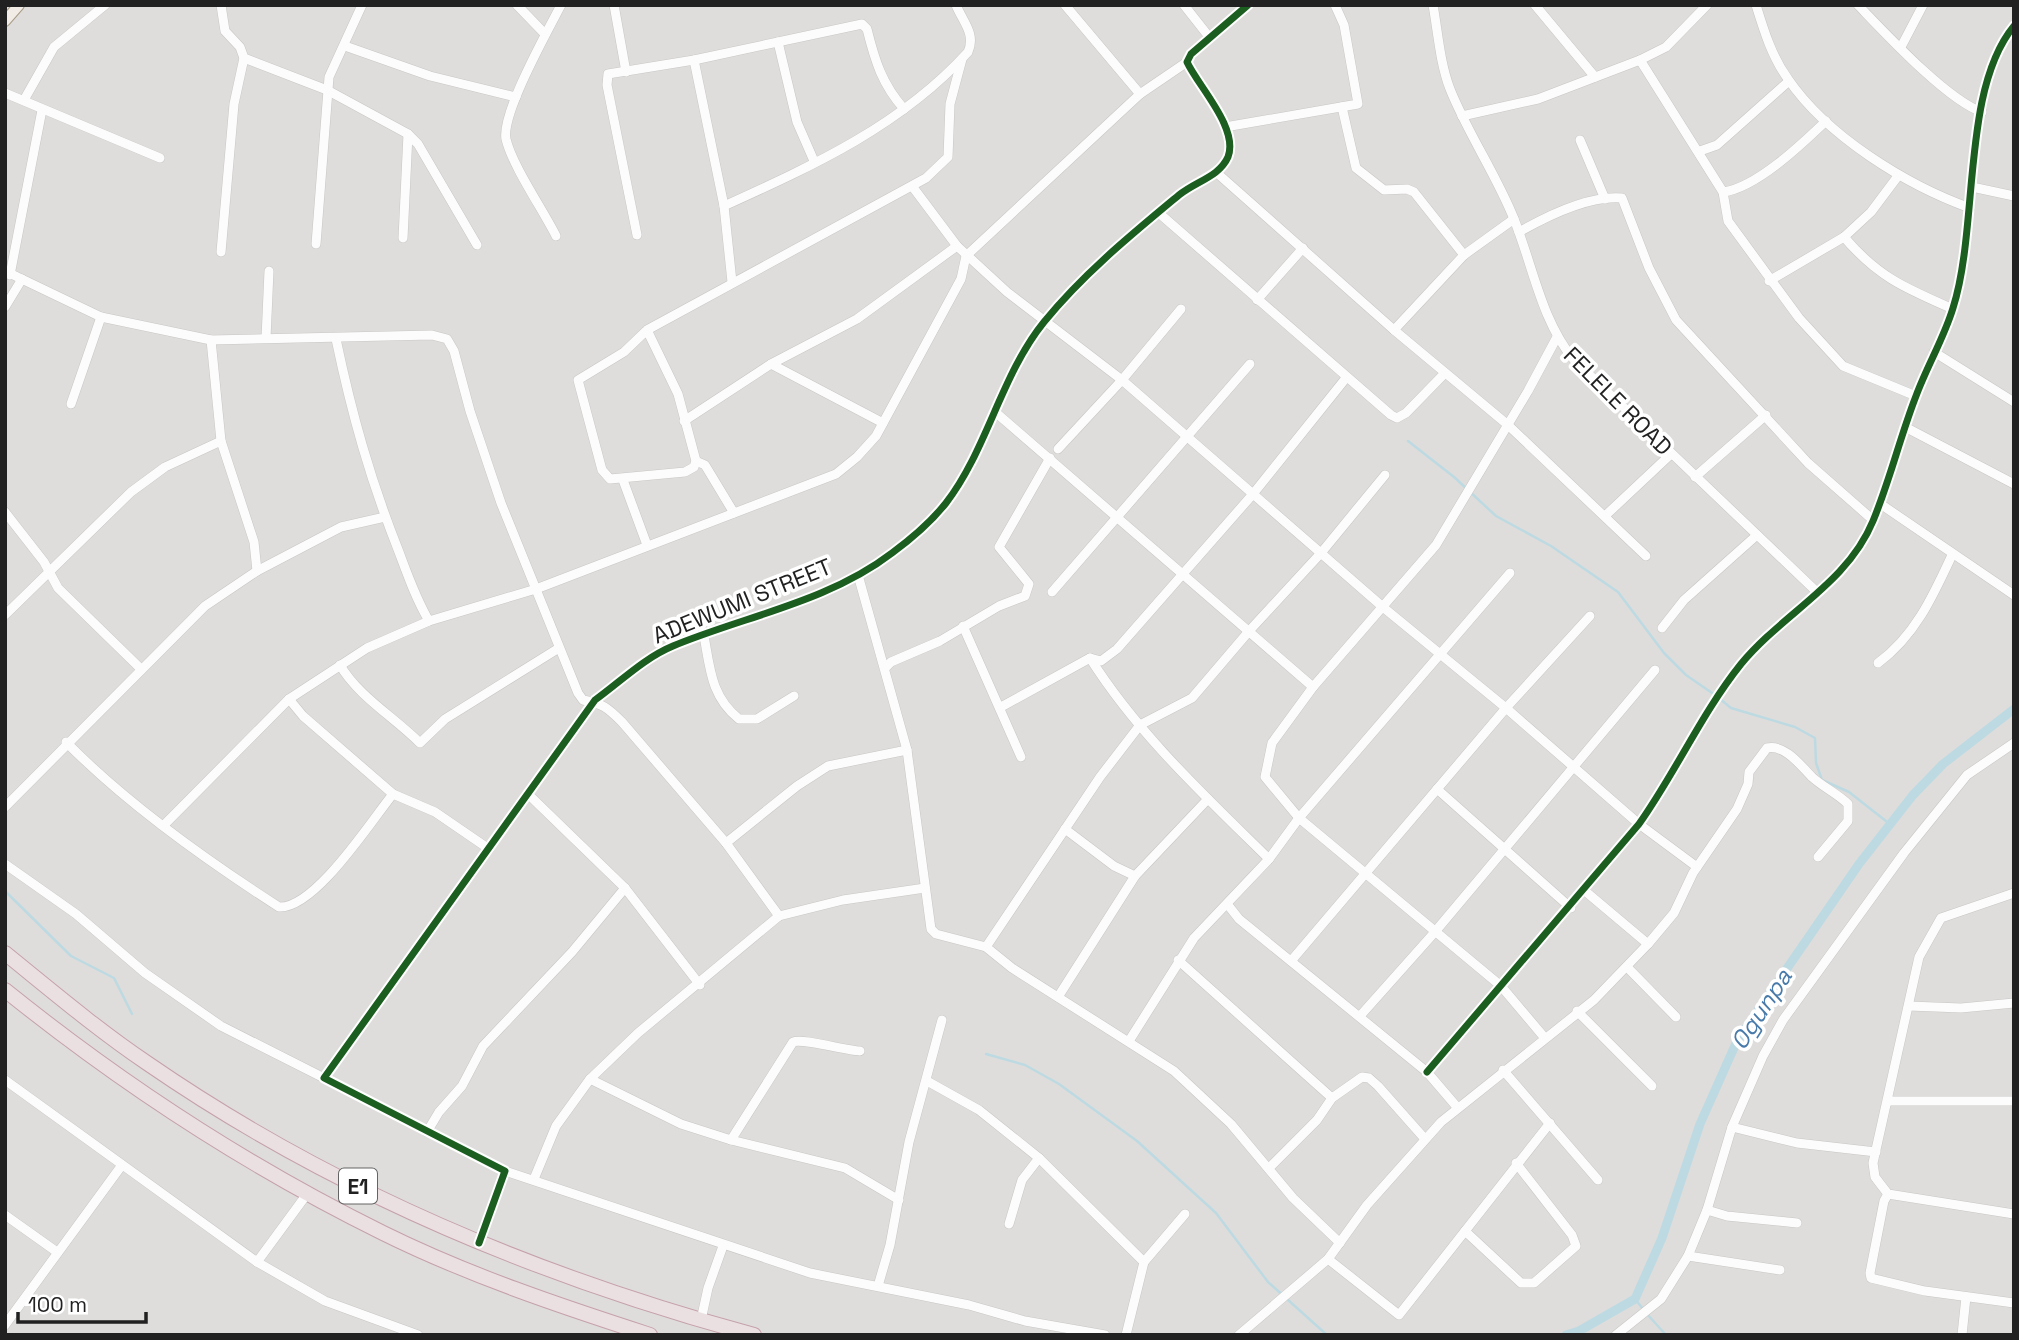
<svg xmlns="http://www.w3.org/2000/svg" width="2019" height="1340" font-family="'Space Grotesk',sans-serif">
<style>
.residential{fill:#dedddb}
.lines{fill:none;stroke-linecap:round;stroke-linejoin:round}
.stream{stroke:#bddae2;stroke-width:2.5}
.canal{stroke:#bddae2;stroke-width:9}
.minor-casing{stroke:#c8c7c5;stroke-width:10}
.major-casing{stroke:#a69b85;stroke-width:12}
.highway-casing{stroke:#c5a1ab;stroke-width:16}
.minor{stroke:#fdfcfc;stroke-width:9}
.major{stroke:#f2ece6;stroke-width:10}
.highway{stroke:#ebe0e1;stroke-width:14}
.cycleway-casing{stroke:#fff;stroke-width:11}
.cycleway{stroke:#1b5e20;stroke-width:7}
.labels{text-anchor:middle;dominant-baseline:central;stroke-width:7;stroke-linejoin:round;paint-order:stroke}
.shield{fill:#fff;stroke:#646464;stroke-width:2}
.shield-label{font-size:21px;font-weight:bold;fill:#212121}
.street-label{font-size:23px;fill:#212121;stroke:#fff}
.water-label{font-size:24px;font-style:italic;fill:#487aaa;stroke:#fff}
</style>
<rect width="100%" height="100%" fill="#efede9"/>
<rect class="residential" x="5" y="5" width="2009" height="1330"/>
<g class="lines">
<g class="stream">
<polyline points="1408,441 1454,477 1496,516 1551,546 1618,592 1664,653 1686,675 1715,695"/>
<polyline points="1720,699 1731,708 1795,727 1815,738 1816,763 1822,780 1849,792 1891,825"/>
<polyline points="5,891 71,956 114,978 132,1014"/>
<polyline points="986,1054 1025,1065 1059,1084 1137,1141 1216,1213 1268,1282 1327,1335"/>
<polyline points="1635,1299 1643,1309"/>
<polyline points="1647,1314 1666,1335"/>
</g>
<polyline class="canal" points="1566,1335 1579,1331 1635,1299 1662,1238 1700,1124 1737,1041 1859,864 1913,795 1943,764 2014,709"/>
<g class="minor-casing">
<g id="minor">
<polyline points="221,5 225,31 240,47 244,58 327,90 408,134 418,144 477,245"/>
<polyline points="517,5 545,34"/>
<polyline points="614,5 626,72"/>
<polyline points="1065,5 1140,94"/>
<polyline points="1184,5 1210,38"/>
<path d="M1433 5C1438 33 1440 63 1450 89 1468 134 1496 174 1514 219 1533 266 1541 320 1574 360L1818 593"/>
<polyline points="1535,5 1595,77"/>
<path d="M1756 5C1764 31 1772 57 1788 79 1827 136 1906 185 1970 208"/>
<path d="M1858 5C1885 33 1947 100 1982 112"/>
<polyline points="778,42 797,122 814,161"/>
<polyline points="345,46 430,76 516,97"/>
<polyline points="1901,47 1923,5"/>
<polyline points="694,60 724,206 732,282"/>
<polyline points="1640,60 1723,192 1728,221 1799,318 1843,366 1916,396"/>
<polyline points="5,93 160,158"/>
<polyline points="24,100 54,47 105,5"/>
<polyline points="1342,107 1356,168 1384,190 1407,189 1414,192 1464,255"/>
<polyline points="1462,116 1538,99 1640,60 1666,47 1707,5"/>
<polyline points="1225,127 1358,104 1344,25 1335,5"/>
<polyline points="1580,140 1605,199"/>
<polyline points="1700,151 1717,145 1789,81"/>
<polyline points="1217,173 1394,330 1508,425 1646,556"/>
<polyline points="912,186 957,246 1007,292 1122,380 1384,608 1506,708 1639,824 1697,867"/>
<polyline points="1972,187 2014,196"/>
<path d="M1723 192C1756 188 1802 144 1826 121"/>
<path d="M724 206C812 166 901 126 968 52 976 34 963 22 956 5"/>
<polyline points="1160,214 1391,415 1397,418 1406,413 1445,373"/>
<path d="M1519 232C1547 216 1589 195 1622 198L1649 268 1676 320 1808 463 1873 520"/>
<path d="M637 235 607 85 608 74 694 60 862 24 867 29C875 61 882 84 904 109"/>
<path d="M556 236C543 210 512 165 506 139 501 114 548 30 561 5"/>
<path d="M1844 237C1878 277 1905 288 1953 309"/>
<polyline points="403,238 408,134"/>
<polyline points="316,244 329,77 362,5"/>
<polyline points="221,252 234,104 244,58"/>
<path d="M5 271 101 317 211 340 432 335 447 339 454 351 470 411 501 503 578 693 583 700C603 704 607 707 622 722L726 843 779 916"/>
<polyline points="10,275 42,110"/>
<polyline points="1769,281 1844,237 1871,212 1898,176"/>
<polyline points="1257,300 1303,248"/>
<polyline points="5,307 22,279"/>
<polyline points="647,330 678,394 696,461 694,467 685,472 610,479 602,470 578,380 624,352 647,330 926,178 948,157 950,104 962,59"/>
<polyline points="1394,330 1464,255 1514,219"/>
<polyline points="266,338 269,271"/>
<path d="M336 339C352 415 370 479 399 552 408 576 416 599 429 621"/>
<polyline points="211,340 221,441 254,542 257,571"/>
<polyline points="1934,352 2014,402"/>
<polyline points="771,364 883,423"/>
<polyline points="71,404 101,317"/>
<polyline points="994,411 1313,687"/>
<polyline points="684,421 771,364 857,319 957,246"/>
<polyline points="1905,427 2014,484"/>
<polyline points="1058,449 1122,380 1181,309"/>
<polyline points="696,461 705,465 734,513"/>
<polyline points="1695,477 1766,415"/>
<polyline points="623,480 647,545"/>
<polyline points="1879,503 2014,595"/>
<polyline points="5,512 44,562 58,588 141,669"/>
<polyline points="1606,515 1671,454"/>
<polyline points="858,575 907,750 931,929 936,934 986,947 1012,968 1174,1071 1231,1124 1293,1198 1340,1243"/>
<polyline points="1052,592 1250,364"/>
<polyline points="5,615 131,492 165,467 221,441"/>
<polyline points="963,626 1021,757"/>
<polyline points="1662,628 1684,600 1757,535"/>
<path d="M704 636C710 668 711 697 739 719H757L794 696"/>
<path d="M1090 658C1138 734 1205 796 1269 859"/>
<path d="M1878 663C1915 636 1933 596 1952 555"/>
<path d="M340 665C358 696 394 717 420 743L445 719 559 648"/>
<polyline points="885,668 891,662 940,641 999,606 1025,596 1029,584 999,547 1050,458"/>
<polyline points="289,699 303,716 393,794 435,812 489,849"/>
<polyline points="1001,707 1090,658 1101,661 1117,649 1253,494 1346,378"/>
<path d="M66 742C125 802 209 862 279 907 315 909 371 821 393 794"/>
<polyline points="1437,789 1571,908"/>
<polyline points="529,795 625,888 700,985"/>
<polyline points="5,807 205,606 257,571 341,527 385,517"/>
<polyline points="164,825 289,699 367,648 429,621 536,589 836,474 857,457 876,436 961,279 966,256 1140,94 1187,62"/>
<polyline points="1065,829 1114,866 1135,876"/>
<polyline points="726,843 797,786 828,766 907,750"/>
<polyline points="5,864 76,914 145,973 221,1026 324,1078"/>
<polyline points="1585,891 1648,944"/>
<polyline points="2014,893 1941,918 1919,957 1873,1163 1875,1177 1888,1194 2014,1214"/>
<polyline points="1228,905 1239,919 1427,1072 1457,1107"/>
<polyline points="986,947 1100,777 1140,725 1192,698 1250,630 1321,553 1385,475"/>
<polyline points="1178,960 1332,1098"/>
<polyline points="1291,961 1506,708 1590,616"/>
<polyline points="1627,967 1676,1017"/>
<polyline points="1058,997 1135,876 1208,799"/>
<polyline points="1909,1006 1961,1008 2014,1003"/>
<polyline points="1577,1011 1652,1086"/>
<polyline points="1360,1016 1434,933 1655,670"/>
<polyline points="1544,1037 1501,986 1299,818 1265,777 1272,743 1313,687 1436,545 1528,391 1557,337"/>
<polyline points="1129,1041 1194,938 1269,859 1299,818 1510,573"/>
<polyline points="1503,1070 1598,1180"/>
<path d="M1427 1072 1639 824C1676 772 1701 714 1741 664 1783 613 1847 584 1873 521 1890 480 1900 437 1916 396 1927 366 1944 338 1953 308 1979 227 1961 90 2014 26"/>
<polyline points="590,1079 681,1124 731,1140 845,1168 899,1200"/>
<polyline points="5,1080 257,1262 325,1301 418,1335"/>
<polyline points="927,1081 979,1110 1039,1158 1144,1262"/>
<polyline points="1889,1101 2014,1101"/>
<polyline points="1732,1127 1797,1143 1876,1152"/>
<polyline points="427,1132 439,1112 462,1086 483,1046 572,952 625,888"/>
<path d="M731 1140 793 1042C802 1038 844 1050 860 1051"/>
<polyline points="1269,1168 1317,1120 1332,1098 1362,1077 1369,1078 1378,1086 1425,1139"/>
<polyline points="505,1171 810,1273 969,1305 1025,1321 1105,1335"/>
<polyline points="534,1179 556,1126 590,1079 638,1033 779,916 843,900 925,888"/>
<polyline points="1888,1194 1884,1201 1870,1273 1871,1278 1925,1291 2014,1303"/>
<polyline points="1707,1210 1727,1216 1797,1223"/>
<polyline points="5,1215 57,1252"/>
<polyline points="1009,1224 1022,1180 1039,1158"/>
<polyline points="1465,1231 1521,1283 1534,1283 1576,1246 1572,1235 1516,1163"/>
<path d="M479 1243 505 1171 324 1078 595 700C620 682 644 658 673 646 745 616 828 602 892 553 911 539 931 522 946 503 987 450 1001 375 1044 322 1083 274 1132 234 1179 195 1196 181 1219 177 1228 157 1239 128 1198 86 1187 62L1191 54 1248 5"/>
<polyline points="1688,1256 1780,1270"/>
<polyline points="1328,1259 1399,1315 1550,1123"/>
<polyline points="257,1262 307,1194"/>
<polyline points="878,1286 890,1245 909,1142 942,1020"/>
<polyline points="701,1320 708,1288 723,1246"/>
<polyline points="5,1325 122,1165"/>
<polyline points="1126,1335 1144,1262 1185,1214"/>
<path d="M1239 1335 1328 1259 1367 1205 1441 1122 1594 1000 1648 944 1674 913 1693 873 1737 809 1748 784 1749 772 1767 748C1785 744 1801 766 1812 777 1823 787 1838 794 1848 804V821L1818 857"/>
<polyline points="1616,1335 1661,1299 1688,1256 1707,1210 1732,1127 1763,1056 1783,1020 1904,853 1967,775 2014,743"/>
<polyline points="1962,1335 1966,1297"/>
</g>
</g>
<g class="major-casing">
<polyline id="major" points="5,21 19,5"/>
</g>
<g class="highway-casing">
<g id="highway">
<path d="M5 953C52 991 98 1030 147 1063 331 1190 540 1277 754 1335"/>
<path d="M5 990C123 1085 247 1166 383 1233 468 1275 560 1306 650 1335"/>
</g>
</g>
<use href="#minor" class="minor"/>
<use href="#major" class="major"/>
<use href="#highway" class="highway"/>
<g class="cycleway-casing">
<g id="cycleway">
<path d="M1427 1072 1639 824C1676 772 1701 714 1741 664 1783 613 1847 584 1873 521 1890 480 1900 437 1916 396 1927 366 1944 338 1953 308 1979 227 1961 90 2014 26"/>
<path d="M479 1243 505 1171 324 1078 595 700C620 682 644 658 673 646 745 616 828 602 892 553 911 539 931 522 946 503 987 450 1001 375 1044 322 1083 274 1132 234 1179 195 1196 181 1219 177 1228 157 1239 128 1198 86 1187 62L1191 54 1248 5"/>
</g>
</g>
<use href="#cycleway" class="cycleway"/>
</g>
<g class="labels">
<rect class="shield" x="339" y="1168.5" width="38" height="35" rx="5"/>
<g class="shield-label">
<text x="358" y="1186">E1</text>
</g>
<g class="street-label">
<text transform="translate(1618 401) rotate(45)">FELELE ROAD</text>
<text transform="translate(742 601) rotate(-22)">ADEWUMI STREET</text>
</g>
<g class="water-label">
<text transform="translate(1761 1009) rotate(-57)">Ogunpa</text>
</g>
</g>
<rect width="2019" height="1340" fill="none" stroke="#212121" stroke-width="14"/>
<path d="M18 1312v10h128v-10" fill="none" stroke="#212121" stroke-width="3.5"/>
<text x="28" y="1312" font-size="21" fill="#212121" stroke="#ffffff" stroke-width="5" paint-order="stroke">100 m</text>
</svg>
